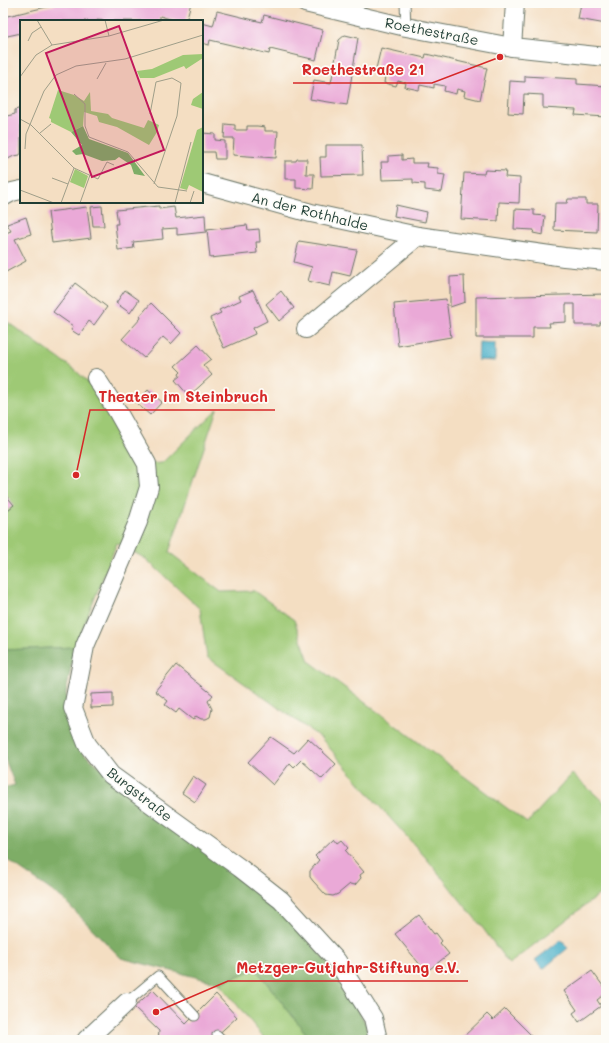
<svg xmlns="http://www.w3.org/2000/svg" width="609" height="1043" font-family="Mali,sans-serif">
<style>
.green{fill:#9ec975;stroke:#5e8354}
.forest{fill:#7ead66;stroke:#4e754d}
.water{fill:#48afc7;stroke:#34767e}
.building{fill:#eaa9d7}
.lines{fill:none;stroke-linecap:round;stroke-linejoin:round}
.lane-casing{stroke:#6a7566;stroke-width:11}
.street-casing{stroke:#6a7566;stroke-width:20}
.lane{stroke:#fff;stroke-width:9}
.street{stroke:#fff;stroke-width:18}
.labels{text-anchor:middle;dominant-baseline:central;stroke-width:3.5;stroke-linejoin:round;paint-order:stroke}
.street-label{font-size:14px;fill:#1f3d34;stroke:#fdfcf7}
.inset-road{fill:none;stroke:#9f9e89;stroke-width:1}
.view{fill:#c2185b;fill-opacity:0.15;stroke:#c2185b;stroke-width:2}
.inset-edge{fill:none;stroke:#1f3d34;stroke-width:2}
.leader{fill:none;stroke:#d62828;stroke-width:1.5}
.callout-dot{fill:#d62828;stroke:#fdfcf7;stroke-width:1.5}
.callout-label{font-size:15px;text-anchor:middle;font-weight:bold;fill:#d62828;stroke:#fdfcf7;stroke-width:3.5;stroke-linejoin:round;paint-order:stroke}
</style>
<rect width="100%" height="100%" fill="#fdfcf7"/>
<filter id="ink" filterUnits="userSpaceOnUse"><feTurbulence type="fractalNoise" baseFrequency=".025" numOctaves="2"/><feDisplacementMap in="SourceGraphic" scale="8" xChannelSelector="R" yChannelSelector="G"/><feConvolveMatrix kernelMatrix="1 2 1 2 8 2 1 2 1" color-interpolation-filters="sRGB"/></filter>
<filter id="wash" filterUnits="userSpaceOnUse"><feTurbulence type="fractalNoise" baseFrequency=".012" numOctaves="4" result="noise"/><feDisplacementMap in="SourceGraphic" scale="16" xChannelSelector="R" yChannelSelector="G"/><feGaussianBlur stdDeviation="0.9" result="paint"/><feColorMatrix in="noise" values="0 0 0 0 0 0 0 0 0 0 0 0 0 0 0 0 0 1.4 0 .05"/><feComposite in="paint" operator="in"/></filter>
<g filter="url(#wash)">
<rect width="100%" height="100%" fill="#f4dec2"/>
<g class="green">
<polygon points="3,319 75,370 91,385 104,403 126,446 135,460 147,464 162,463 217,409 169,552 221,592 254,591 294,620 309,661 527,823 572,774 606,804 605,890 509,964 482,927 427,859 380,807 321,738 207,657 200,609 146,559 117,543 75,647 3,650"/>
<polygon points="256,969 311,1040 266,1040 219,983"/>
</g>
<polygon class="forest" points="75,647 66,693 67,715 83,753 237,876 298,928 332,968 351,997 366,1024 369,1040 311,1040 256,969 219,983 121,958 62,898 3,857 3,788 15,785 3,754 3,650"/>
<g class="water">
<polygon points="479,342 495,343 495,361 478,360"/>
<polygon points="561,940 568,948 543,969 535,960"/>
</g>
<g id="blocks">
<g class="building">
<polygon points="55,3 191,3 186,21 177,21 160,16 160,21 110,21 97,20 97,21 21,21 21,33 3,37 3,17 55,5"/>
<polygon points="581,3 606,3 606,24 578,19"/>
<polygon points="217,11 262,22 264,15 323,30 316,60 270,49 269,54 210,40 209,45 202,43 202,23 213,26"/>
<polygon points="345,35 358,38 347,105 310,99 314,80 331,83 339,40"/>
<polygon points="381,48 425,58 426,54 487,68 480,100 464,96 465,91 457,89 456,94 444,91 445,86 434,84 434,88 420,85 419,90 405,87 406,83 398,81 396,86 384,83 385,76 375,73"/>
<polygon points="525,76 577,79 577,84 606,86 606,117 575,115 576,110 543,108 543,95 524,94 523,114 508,113 510,81 525,82"/>
<polygon points="21,108 21,153 20,155 14,156 6,160 4,167 3,167 3,117 15,114 15,110"/>
<polygon points="225,124 235,125 235,130 247,130 247,126 257,126 265,127 265,131 278,131 276,158 233,155 234,138 224,138"/>
<polygon points="202,133 215,134 215,140 225,141 225,159 215,159 214,152 202,152"/>
<polygon points="326,145 362,145 363,175 321,176 320,157 326,157"/>
<polygon points="402,155 402,160 412,159 412,163 428,163 427,167 438,168 438,174 445,175 442,192 425,190 425,184 413,183 413,179 382,180 381,162 388,162 388,156"/>
<polygon points="297,159 307,159 306,174 314,174 313,189 296,188 296,179 285,179 285,161 296,161"/>
<polygon points="485,170 506,171 505,177 520,178 519,203 499,202 498,221 461,219 464,173 484,174"/>
<polygon points="568,199 586,199 586,204 598,204 597,232 554,230 555,203 567,203"/>
<polygon points="396,205 427,212 425,222 394,216"/>
<polygon points="102,206 104,226 93,226 91,207"/>
<polygon points="159,206 159,209 174,207 176,218 205,215 206,232 177,235 177,228 162,229 163,239 133,242 134,248 118,250 115,224 118,224 116,210"/>
<polygon points="87,207 91,238 52,243 48,212"/>
<polygon points="515,209 534,210 534,215 545,216 543,235 533,233 534,230 514,229"/>
<polygon points="26,217 31,234 15,239 26,261 6,272 3,267 3,234 11,231 7,224"/>
<polygon points="247,225 248,230 259,229 260,242 256,242 257,253 210,258 207,230"/>
<polygon points="299,241 357,250 350,276 333,272 330,286 308,281 312,267 294,262"/>
<polygon points="464,276 465,302 450,307 450,277"/>
<polygon points="75,283 107,307 94,325 89,321 79,335 71,330 73,326 53,312"/>
<polygon points="125,290 139,300 130,313 116,303"/>
<polygon points="253,290 267,321 253,328 255,334 224,348 210,318 221,313 219,310 241,300 239,296"/>
<polygon points="281,291 294,308 279,321 266,304"/>
<polygon points="606,294 606,322 600,322 600,325 575,325 575,304 566,304 566,322 549,323 550,327 533,327 533,338 476,338 476,297"/>
<polygon points="446,299 451,337 398,346 394,304"/>
<polygon points="151,303 181,333 171,344 163,337 144,358 122,339 141,318 140,316"/>
<polygon points="198,345 211,359 203,365 212,375 189,396 175,380 180,376 179,374 181,372 175,366"/>
<polygon points="148,390 162,402 150,415 136,403"/>
<polygon points="3,492 14,505 3,514"/>
<polygon points="176,665 213,695 208,701 212,709 210,717 206,719 201,719 196,716 193,720 179,709 176,713 165,705 168,701 155,691"/>
<polygon points="113,693 113,707 91,708 91,694"/>
<polygon points="271,737 294,753 308,738 336,764 322,779 301,760 294,767 290,763 273,785 248,762"/>
<polygon points="193,776 206,785 195,802 182,793"/>
<polygon points="334,838 338,843 342,840 349,848 346,851 364,872 360,875 361,878 355,885 350,884 338,894 333,896 326,895 313,881 310,877 310,871 319,860 315,856"/>
<polygon points="419,915 434,934 436,933 442,941 440,943 449,954 426,972 395,934"/>
<polygon points="592,971 606,990 606,993 597,1000 601,1006 579,1022 573,1013 577,1010 564,991"/>
<polygon points="153,990 186,1024 216,994 237,1017 212,1040 158,1040 159,1031 134,1007"/>
<polygon points="505,1009 534,1038 532,1040 490,1040 488,1038 486,1040 460,1040 487,1014 493,1020"/>
</g>
</g>
</g>
<g filter="url(#ink)">
<use href="#blocks" fill-opacity="0" stroke="#6a7566" stroke-width="1"/>
<g class="lines">
<g class="lane-casing">
<g id="lane">
<polyline points="405,3 406,27"/>
<polyline points="127,1002 158,976 195,1016"/>
<polyline points="217,1035 222,1040"/>
</g>
</g>
<g class="street-casing">
<g id="street">
<polyline points="305,3 406,27 512,47 606,57"/>
<polyline points="512,47 515,3"/>
<polyline points="202,183 311,213 418,236 564,257 606,261"/>
<polyline points="3,197 12,192 21,190"/>
<polyline points="306,329 418,236"/>
<polyline points="96,378 116,409 147,464 149,487 138,522 85,646 73,708 87,744 111,775 240,868 281,900 337,961 373,1018 378,1040"/>
<polyline points="86,1040 127,1002"/>
</g>
</g>
<use href="#lane" class="lane"/>
<use href="#street" class="street"/>
</g>
</g>
<g class="labels">
<g class="street-label">
<text transform="translate(432 31) rotate(11)">Roethestraße</text>
<text transform="translate(310 211) rotate(14)">An der Rothhalde</text>
<text transform="translate(140 794) rotate(38)">Burgstraße</text>
</g>
</g>
<g transform="translate(20 20)">
<rect width="183" height="183" fill="#f4dec2"/>
<path d="M183 34V38L166 49 164 46 134 58H120L117 51 132 49 163 35ZM38 70 54 75 64 81 70 72 71 91 88 94 92 98 124 108 128 100 139 105 137 112 129 125 97 107 79 102 77 96 64 92 63 106 51 112 31 102V99L29 98ZM183 72V89L171 85 173 79ZM183 107V172L169 165 167 170 160 168 177 110ZM55 149 68 156 64 168 50 162Z" fill="#9ec975"/>
<path d="M63 106 69 119 108 133 125 156 114 154 111 145 99 137 95 140 82 141 63 134 56 135 52 131 62 125 51 112Z" fill="#7ead66"/>
<path class="inset-road" d="M17 0 32 25M85 0 89 16M8 21 12 13 21 7M0 57 16 35 32 25 89 16 144 0M77 59 86 43M54 74 65 84V106L69 117 108 132 138 167 167 171M130 94 136 62 152 58 161 63 157 96 134 164M0 99 11 105 54 148 41 183M20 113 31 104M5 129 6 114 24 71 36 55 56 46 105 39 183 15M54 148 78 159 87 142 94 145M32 158 48 164M0 170 34 183M60 183 70 155M155 183 171 122M170 183 174 171"/>
<path class="view" d="M99 6 144 130 72 157 26 33Z"/>
<rect width="183" height="183" class="inset-edge"/>
</g>
<path class="leader" d="M500 57L432 83H293M76 475L90 410H275M156 1012L228 981H468"/>
<g class="callout-dot">
<circle cx="500" cy="57" r="4"/>
<circle cx="76" cy="475" r="4"/>
<circle cx="156" cy="1012" r="4"/>
</g>
<g class="callout-label">
<text x="363" y="75">Roethestraße 21</text>
<text x="183" y="402">Theater im Steinbruch</text>
<text x="348" y="973">Metzger-Gutjahr-Stiftung e.V.</text>
</g>
<rect width="609" height="1043" fill="none" stroke="#fdfcf7" stroke-width="16"/>
</svg>
